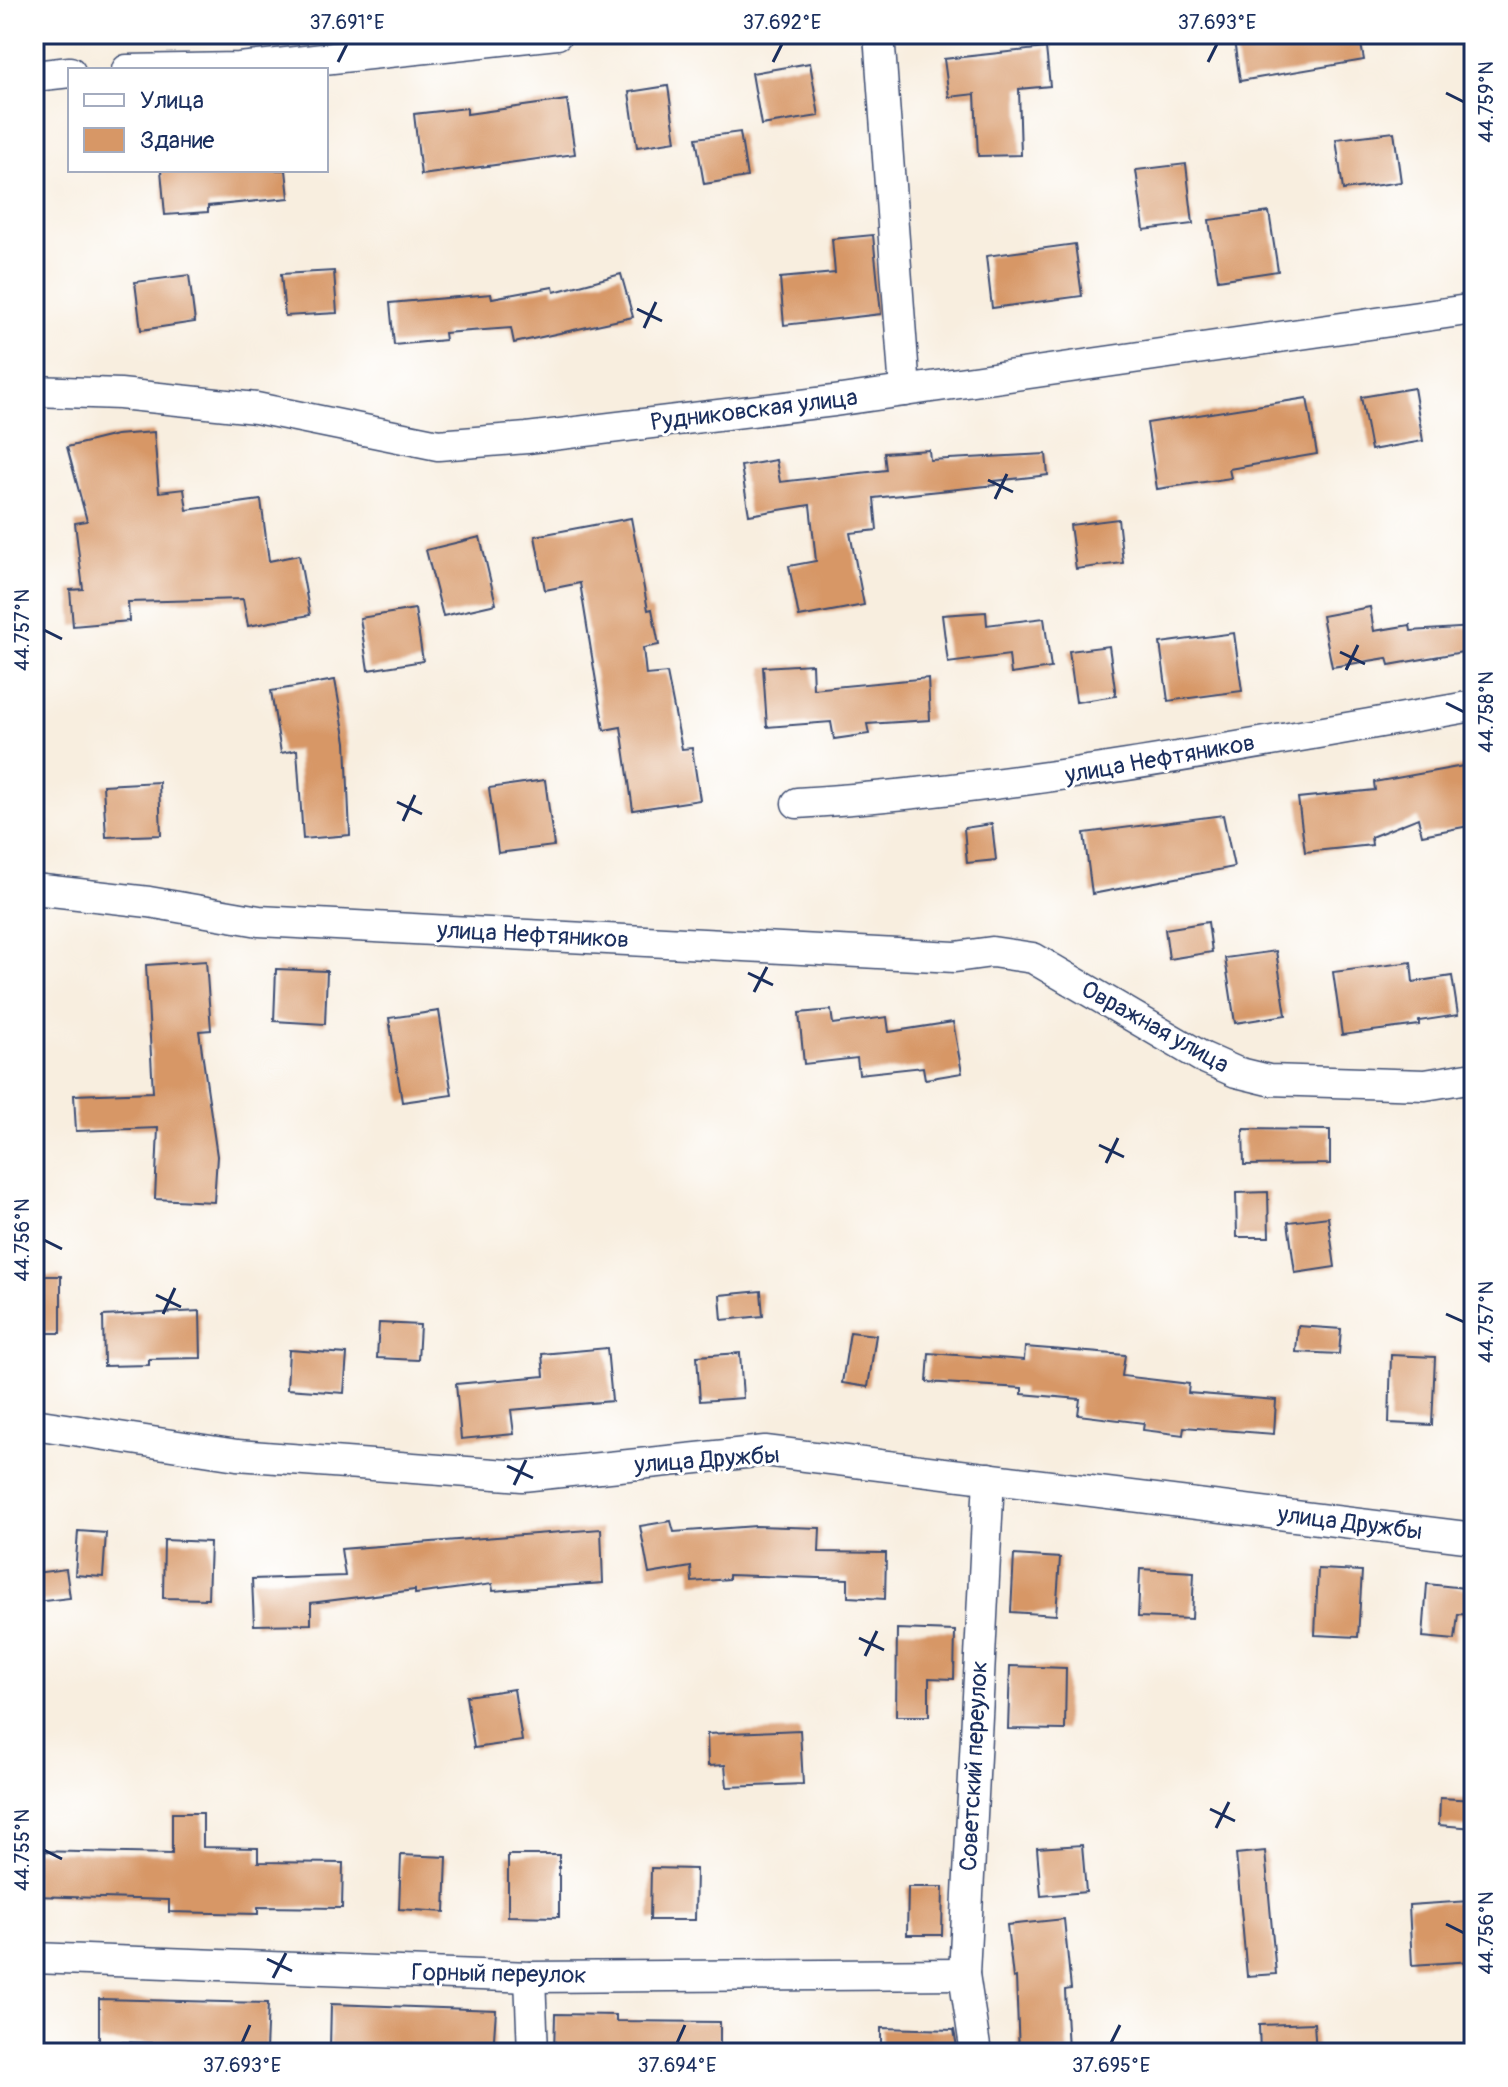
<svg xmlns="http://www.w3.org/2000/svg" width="1508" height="2087" font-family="Pangolin,sans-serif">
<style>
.building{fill:#d79766}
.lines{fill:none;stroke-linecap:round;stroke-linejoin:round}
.street-casing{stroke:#3c4c71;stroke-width:33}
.street{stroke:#fff;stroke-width:30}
.ticks{fill:none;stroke:#1b2f5e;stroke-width:3}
.labels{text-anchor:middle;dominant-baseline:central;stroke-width:6;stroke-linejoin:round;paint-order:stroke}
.street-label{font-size:24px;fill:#1b2f5e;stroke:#fff}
.neatline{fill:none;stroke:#1b2f5e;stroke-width:3}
.ticks-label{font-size:20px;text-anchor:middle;fill:#1b2f5e}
</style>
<rect width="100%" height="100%" fill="#fff"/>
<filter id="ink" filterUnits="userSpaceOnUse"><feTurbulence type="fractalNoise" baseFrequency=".0125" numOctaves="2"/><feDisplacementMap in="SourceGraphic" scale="16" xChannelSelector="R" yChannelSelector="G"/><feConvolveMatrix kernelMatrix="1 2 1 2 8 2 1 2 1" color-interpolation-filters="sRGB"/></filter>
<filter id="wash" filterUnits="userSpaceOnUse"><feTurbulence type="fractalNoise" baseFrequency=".006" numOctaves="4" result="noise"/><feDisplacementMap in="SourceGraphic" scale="32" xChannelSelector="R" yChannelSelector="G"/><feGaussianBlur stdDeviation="1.8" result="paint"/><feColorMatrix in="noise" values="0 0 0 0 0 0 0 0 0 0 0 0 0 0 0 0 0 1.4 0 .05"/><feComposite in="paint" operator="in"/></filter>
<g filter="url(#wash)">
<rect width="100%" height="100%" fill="#f8eedf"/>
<g id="blocks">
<g class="building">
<polygon points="1233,34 1359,34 1364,60 1240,81"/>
<polygon points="1046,48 1050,86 1019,89 1021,155 978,156 975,94 949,97 944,59"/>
<polygon points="810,63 819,116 761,125 752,73"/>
<polygon points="668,86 676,141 637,147 629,92"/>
<polygon points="567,100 575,154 421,175 414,114 467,108 467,114"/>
<polygon points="740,132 747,177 704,184 696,138"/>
<polygon points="1394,132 1401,182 1343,190 1336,139"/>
<polygon points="1186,164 1193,224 1144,230 1136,170"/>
<polygon points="161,170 286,170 289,198 208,206 208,212 165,215"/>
<polygon points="1269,212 1278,271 1218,280 1209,220"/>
<polygon points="873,235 881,314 784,325 780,278 835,273 832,239"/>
<polygon points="1075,244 1082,296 992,308 986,256"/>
<polygon points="334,271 337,313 285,316 281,274"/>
<polygon points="621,274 633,317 514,343 511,328 444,333 445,340 394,345 390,303 491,294 492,298 553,287 554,292"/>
<polygon points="189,275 195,322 141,330 135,282"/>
<polygon points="1414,388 1423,441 1371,450 1361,397"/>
<polygon points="1307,398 1317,454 1229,469 1231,478 1157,489 1147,423"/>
<polygon points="154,432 159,492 184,489 187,510 261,500 269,561 299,555 310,615 248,626 243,599 128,602 129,621 73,626 70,590 83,589 75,523 87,521 67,447 116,435"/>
<polygon points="929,450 930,460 1046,454 1048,475 995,481 995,485 874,498 877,530 850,533 864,605 799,617 789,566 816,561 810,505 749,515 741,466 776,460 780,482 886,470 884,453"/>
<polygon points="631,518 648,610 652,609 659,645 643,648 646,675 667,673 682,749 692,748 700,800 633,810 621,727 604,730 580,583 545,590 535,536"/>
<polygon points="1118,519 1123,563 1076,569 1070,525"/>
<polygon points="480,537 496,604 443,616 426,550"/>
<polygon points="1370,607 1374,631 1410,625 1411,631 1474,627 1474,650 1389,665 1387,658 1332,667 1322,616"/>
<polygon points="415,609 423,661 368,670 360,618"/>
<polygon points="986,612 987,625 1044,618 1051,668 1011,674 1009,655 948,663 942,615"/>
<polygon points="1234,633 1242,691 1168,701 1160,643"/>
<polygon points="1109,646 1116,696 1076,702 1069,651"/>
<polygon points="812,664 813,689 928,678 930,720 867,724 869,734 834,739 831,722 767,727 763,667"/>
<polygon points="335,680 346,742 350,835 303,839 297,750 281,753 271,691"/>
<polygon points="1469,765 1474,825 1422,835 1418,818 1371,837 1372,845 1305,852 1298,798 1375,790 1374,782"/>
<polygon points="545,780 554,846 498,853 489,788"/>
<polygon points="159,782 161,835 106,837 103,785"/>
<polygon points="1223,815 1234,867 1092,894 1084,833"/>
<polygon points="992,824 996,860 967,863 964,828"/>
<polygon points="1208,922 1212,952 1169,959 1165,929"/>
<polygon points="1276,951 1286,1015 1235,1023 1225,958"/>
<polygon points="206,961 211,1030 199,1031 217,1156 214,1202 155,1199 158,1128 76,1131 74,1095 153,1092 146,965"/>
<polygon points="1411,962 1413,982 1452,976 1458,1015 1419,1021 1419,1025 1342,1035 1333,972"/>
<polygon points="276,969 327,971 325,1024 274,1021"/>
<polygon points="831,1010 833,1024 887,1017 889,1032 953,1022 962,1073 925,1079 923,1067 859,1074 857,1058 804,1064 799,1013"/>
<polygon points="439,1011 452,1095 402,1102 389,1018"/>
<polygon points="1243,1129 1330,1130 1330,1164 1244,1165"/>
<polygon points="1268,1192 1269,1237 1237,1237 1236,1193"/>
<polygon points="1328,1217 1335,1267 1295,1273 1288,1222"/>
<rect x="34" y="1276" width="27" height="57"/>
<polygon points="761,1291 763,1316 722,1320 720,1295"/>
<polygon points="200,1311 201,1358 149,1359 149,1365 104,1366 103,1316"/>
<polygon points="379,1323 420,1325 418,1360 377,1358"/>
<polygon points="1298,1326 1341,1329 1339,1354 1296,1352"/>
<polygon points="850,1332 876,1335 868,1387 842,1383"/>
<polygon points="1025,1347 1125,1355 1122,1376 1189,1384 1188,1393 1276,1400 1274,1434 1184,1427 1183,1435 1143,1430 1144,1423 1078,1415 1080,1399 1022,1394 1022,1388 927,1382 929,1353 1024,1360"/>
<polygon points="607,1348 612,1401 511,1410 514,1434 461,1439 456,1384 544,1376 542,1354"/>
<polygon points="289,1350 347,1354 344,1393 287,1389"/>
<polygon points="740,1353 743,1398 700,1401 697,1356"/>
<polygon points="1391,1355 1435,1357 1432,1425 1389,1423"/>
<polygon points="671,1521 674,1532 756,1526 820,1528 819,1552 886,1553 885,1599 848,1597 848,1579 729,1575 729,1579 692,1582 691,1567 649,1574 640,1526"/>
<polygon points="601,1529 603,1583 493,1591 492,1584 415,1594 415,1590 311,1603 311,1624 254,1625 252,1579 345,1576 341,1549"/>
<polygon points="78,1531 106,1533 103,1577 75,1575"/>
<polygon points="164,1540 210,1542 208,1599 163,1598"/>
<polygon points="1014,1555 1060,1558 1056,1615 1011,1612"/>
<polygon points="66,1569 70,1598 36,1602 34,1573"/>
<polygon points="1140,1569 1194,1572 1192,1619 1138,1617"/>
<polygon points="1318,1569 1362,1571 1358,1637 1315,1635"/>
<polygon points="1427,1584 1474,1589 1474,1615 1458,1614 1455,1640 1423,1637"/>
<polygon points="897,1629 955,1631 954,1679 929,1678 929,1716 896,1716"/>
<polygon points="1010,1666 1066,1668 1065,1730 1008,1729"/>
<polygon points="514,1689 522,1741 474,1748 466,1696"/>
<polygon points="800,1730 803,1784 727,1787 725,1765 708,1766 707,1734"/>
<polygon points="1440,1798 1474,1800 1474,1828 1439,1825"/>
<polygon points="172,1813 203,1813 203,1847 258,1848 258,1862 343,1863 342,1908 258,1907 258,1914 169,1912 169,1900 34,1896 34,1851 172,1854"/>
<polygon points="1082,1845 1086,1892 1041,1896 1037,1848"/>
<polygon points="1265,1851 1276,1974 1247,1976 1236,1854"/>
<polygon points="401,1855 447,1857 445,1912 399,1909"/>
<polygon points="508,1855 559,1855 559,1917 508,1916"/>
<polygon points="651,1868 696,1869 695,1920 650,1920"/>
<polygon points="908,1887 943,1887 942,1935 907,1935"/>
<polygon points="1470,1901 1473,1961 1412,1965 1409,1905"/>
<polygon points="1064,1919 1071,1989 1065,1990 1068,2051 1019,2053 1016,1977 1013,1978 1007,1925"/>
<polygon points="99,1999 268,2003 266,2050 202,2047 202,2044 99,2042"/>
<polygon points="331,2004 496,2010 493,2053 397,2053 397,2050 330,2048"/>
<polygon points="555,2014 616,2015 616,2021 720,2022 720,2053 554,2053"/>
<polygon points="1314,2023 1316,2053 1260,2053 1259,2025"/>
<polygon points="881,2028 954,2030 958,2053 881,2053"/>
</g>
</g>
</g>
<g filter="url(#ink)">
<use href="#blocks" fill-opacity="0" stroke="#3c4c71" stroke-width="2"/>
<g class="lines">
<g class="street-casing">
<g id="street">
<polyline points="879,34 905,391"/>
<polyline points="127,70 239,68 557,34"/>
<polyline points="34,76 70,72"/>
<polyline points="34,391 120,394 256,408 438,445 527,438 834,401 1474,309"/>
<path d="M797 803C1025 789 1249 744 1474 706"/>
<polyline points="34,889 149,902 259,921 955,957 992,952 1033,958 1202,1057 1236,1072 1269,1080 1425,1085 1474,1077"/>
<polyline points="34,1424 237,1455 522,1476 765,1451 1474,1538"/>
<polyline points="34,1958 530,1977 964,1974"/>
<polyline points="530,1977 533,2053"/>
<polyline points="976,2053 964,1974 989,1478"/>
</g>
</g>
<use href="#street" class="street"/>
</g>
</g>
<path class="ticks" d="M338 62 347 44M773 62 782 44M1208 62 1217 44M1446 93 1464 102M637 309 662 321M644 328 656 302M988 480 1013 492M995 499 1007 474M44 630 62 639M1340 652 1365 664M1346 670 1358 645M1446 703 1464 712M397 802 422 814M403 821 415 795M748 973 773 985M754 992 767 967M1099 1145 1124 1157M1106 1163 1118 1138M44 1240 62 1249M156 1295 181 1307M163 1314 175 1288M1446 1314 1464 1322M507 1466 533 1478M514 1485 526 1460M859 1638 884 1650M865 1656 877 1631M1210 1809 1235 1821M1216 1828 1229 1802M44 1850 62 1859M1446 1924 1464 1933M267 1959 292 1971M273 1978 286 1953M242 2043 250 2025M677 2043 685 2025M1111 2043 1120 2025"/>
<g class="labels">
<g class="street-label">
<text transform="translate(754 410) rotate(-7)">Рудниковская улица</text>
<text transform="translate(1160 759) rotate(-10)">улица Нефтяников</text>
<text transform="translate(533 935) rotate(3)">улица Нефтяников</text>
<text transform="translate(1155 1027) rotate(29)">Овражная улица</text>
<text transform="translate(707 1460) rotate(-4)">улица Дружбы</text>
<text transform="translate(1350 1523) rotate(7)">улица Дружбы</text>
<text transform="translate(974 1766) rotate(-87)">Советский переулок</text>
<text transform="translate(499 1974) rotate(1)">Горный переулок</text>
</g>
</g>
<rect width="1508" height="2087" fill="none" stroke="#fff" stroke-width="88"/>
<rect x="68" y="68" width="260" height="104" fill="#ffffff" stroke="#a4acbf" stroke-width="2"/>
<rect x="84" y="94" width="40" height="12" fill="#ffffff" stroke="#a4acbf" stroke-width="2"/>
<text x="140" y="108" font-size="24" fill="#1b2f5e">Улица</text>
<rect x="84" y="128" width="40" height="24" fill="#d79766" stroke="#a4acbf" stroke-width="2"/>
<text x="140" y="148" font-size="24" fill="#1b2f5e">Здание</text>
<rect x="44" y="44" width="1420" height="1999" class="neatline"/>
<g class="ticks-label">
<text x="347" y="29">37.691°E</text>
<text x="782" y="29">37.692°E</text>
<text x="1217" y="29">37.693°E</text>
<text transform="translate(1486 102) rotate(-90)" y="7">44.759°N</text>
<text transform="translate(22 630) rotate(-90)" y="7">44.757°N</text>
<text transform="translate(1486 712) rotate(-90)" y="7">44.758°N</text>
<text transform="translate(22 1240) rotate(-90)" y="7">44.756°N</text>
<text transform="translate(1486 1322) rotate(-90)" y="7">44.757°N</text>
<text transform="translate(22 1850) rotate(-90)" y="7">44.755°N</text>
<text transform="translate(1486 1933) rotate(-90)" y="7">44.756°N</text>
<text x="242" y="2072">37.693°E</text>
<text x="677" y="2072">37.694°E</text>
<text x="1111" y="2072">37.695°E</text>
</g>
</svg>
